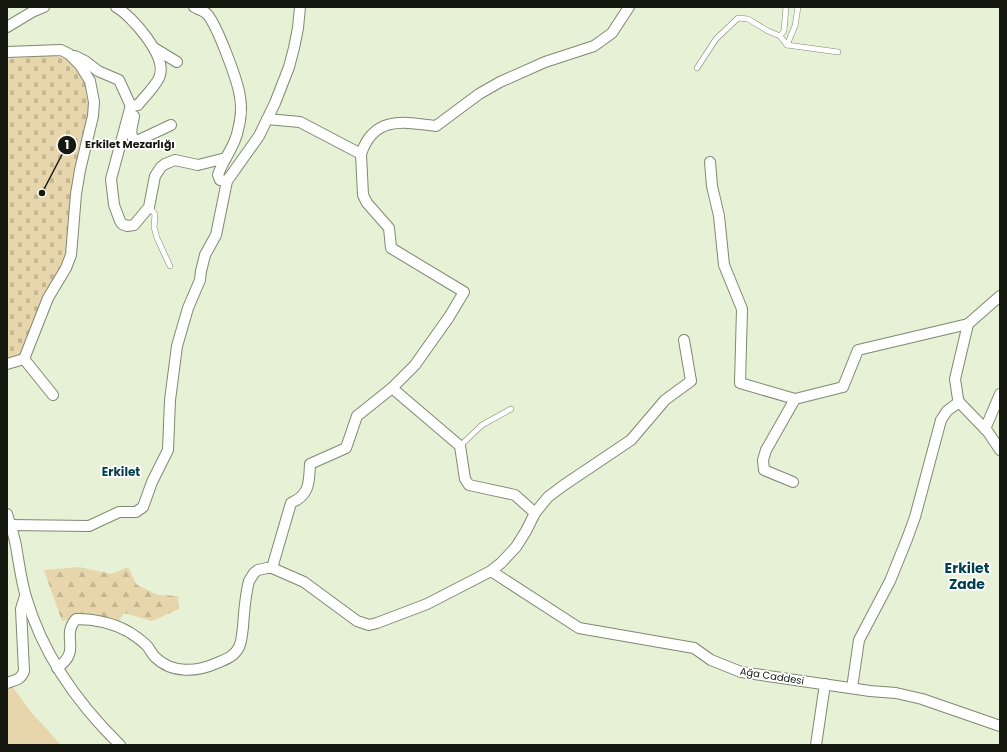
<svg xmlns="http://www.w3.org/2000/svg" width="1007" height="752" font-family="Poppins,sans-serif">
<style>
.green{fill:#e7d6ab}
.forest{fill:url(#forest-firs)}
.cemetery{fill:url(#cemetery-stones)}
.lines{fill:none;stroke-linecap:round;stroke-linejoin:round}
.lane-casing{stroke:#7f8971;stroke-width:6}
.street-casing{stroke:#7f8971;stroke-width:12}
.lane{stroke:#fff;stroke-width:5}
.street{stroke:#fff;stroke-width:10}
.labels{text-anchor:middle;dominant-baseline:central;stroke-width:3.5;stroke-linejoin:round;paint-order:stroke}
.street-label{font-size:10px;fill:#151910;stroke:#fff}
.quarter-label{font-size:12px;font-weight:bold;fill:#003f4b;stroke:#fff}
.district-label{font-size:14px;font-weight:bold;fill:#003f4b;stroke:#fff}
.leader{fill:none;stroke:#151910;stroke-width:1.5}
.callout-dot{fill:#151910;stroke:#fff;stroke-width:1.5}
.mark-label{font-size:12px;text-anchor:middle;font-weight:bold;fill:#fff}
.callout-label{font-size:11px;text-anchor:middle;font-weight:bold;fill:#151910;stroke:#fff;stroke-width:3.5;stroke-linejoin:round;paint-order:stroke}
</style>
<defs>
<pattern id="forest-firs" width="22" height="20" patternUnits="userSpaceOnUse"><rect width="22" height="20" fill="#e7d6ab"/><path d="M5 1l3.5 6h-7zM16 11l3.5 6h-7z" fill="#c5b792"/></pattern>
<pattern id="cemetery-stones" width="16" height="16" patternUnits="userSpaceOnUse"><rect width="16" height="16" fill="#e7d6ab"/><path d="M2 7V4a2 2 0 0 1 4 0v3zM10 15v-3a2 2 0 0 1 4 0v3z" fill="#c5b792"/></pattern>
</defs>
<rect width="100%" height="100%" fill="#e6f1d6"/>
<polygon class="green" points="7,679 31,712 61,745 7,745"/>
<polygon class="forest" points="79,567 112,574 128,567 137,585 158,595 178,596 179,609 152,621 124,613 118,622 93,614 62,621 44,570"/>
<polygon class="cemetery" points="51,55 79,62 95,90 73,247 20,358 7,361 7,59"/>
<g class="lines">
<g class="lane-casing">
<g id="lane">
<polyline points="780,36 787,45 838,52"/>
<polyline points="787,45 795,26 798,7"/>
<polyline points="697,68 716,39 738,18 748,19 768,31 780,36 784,31 786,7"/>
<polyline points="149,207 155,214 154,227 157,238 170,266"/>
<polyline points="460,446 482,425 511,409"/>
</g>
</g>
<g class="street-casing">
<g id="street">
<path d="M194 7C198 9 204 11 207 14 217 25 238 81 240 97 242 108 241 119 238 130 235 147 223 159 218 175L220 180 227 181"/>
<polyline points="7,27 32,12 44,7"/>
<polyline points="154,48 177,62"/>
<polyline points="7,52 61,50 69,54 80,65 90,81 94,102 93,116 80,170 76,194 71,255 66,268 48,298 24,359 7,364"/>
<path d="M75 56 85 61 98 71 119 80 130 104 134 106 138 105C144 97 158 84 160 75 166 55 132 16 116 7"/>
<polyline points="131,105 111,179 114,205 120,221 122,224 127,226 134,225 149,207 155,176 161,167 165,164 175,160 198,165 226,158"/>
<path d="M134 116C133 125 127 137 137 141L171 125"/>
<polyline points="267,119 300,122 361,154 363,195 367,203 389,228 391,248 464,292 449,317 415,365 392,388 460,446 465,479 469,485 515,495 535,513"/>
<path d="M361 154C374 115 404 122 436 126L479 94 500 82 545 62 594 46 612 33 629 7"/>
<polyline points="710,162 712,186 719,216 724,265 742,309 740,383 795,399"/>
<polyline points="968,324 955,379 958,399 959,402 988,432 1000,450"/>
<polyline points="24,359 53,395"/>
<polyline points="985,429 1000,394"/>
<polyline points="793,482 764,470 763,460 766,450 795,399 843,387 858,350 968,324 1000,296"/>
<path d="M7 514C10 524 14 535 16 546 19 563 21 580 26 597 43 655 77 703 120 745"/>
<polyline points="10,525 89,526 119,512 136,512 143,507 152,482 168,450 170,400 177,346 188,308 200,280 201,271 205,255 216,235 227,181 259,136 275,103 289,67 294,48 298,28 300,7"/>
<path d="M272 568 291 503C310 495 309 482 310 464L346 448 357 416 392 388"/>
<polyline points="491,571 579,628 694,648 711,660 741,672 870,691 896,693 922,699 1000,726"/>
<path d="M57 668C83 650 60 637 76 619 95 619 113 623 129 632 135 636 143 641 148 647 150 650 152 654 155 657 172 674 197 672 217 663 226 659 234 657 239 647 242 641 242 633 243 627 244 612 245 596 249 581L254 573 258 570 267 568H272L304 582 357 621 369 625 377 623 427 604 491 571 501 563 516 547 526 531 535 513 548 497 564 485 631 440 665 400 691 381 684 340"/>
<path d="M7 683C15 680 21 680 24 671L21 609 25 596"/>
<polyline points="852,688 859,640 890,581 907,539 915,517 941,420 947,411 959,402"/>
<polyline points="816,745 825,684"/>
</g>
</g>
<use href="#lane" class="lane"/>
<use href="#street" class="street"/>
</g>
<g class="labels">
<g class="street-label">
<text transform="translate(772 676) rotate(9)">Ağa Caddesi</text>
</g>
<g class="quarter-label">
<text x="121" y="471">Erkilet</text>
</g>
<g class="district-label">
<text x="967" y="568">Erkilet<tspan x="967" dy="16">Zade</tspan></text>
</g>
</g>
<path class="leader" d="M42 193L67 145"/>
<g class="callout-dot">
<circle cx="42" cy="193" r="4"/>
<circle cx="67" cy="145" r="10"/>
</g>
<g class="mark-label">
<text x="67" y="149">1</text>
</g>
<g class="callout-label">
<text x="130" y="148">Erkilet Mezarlığı</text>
</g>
<rect width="1007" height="752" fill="none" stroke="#151910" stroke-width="16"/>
</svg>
